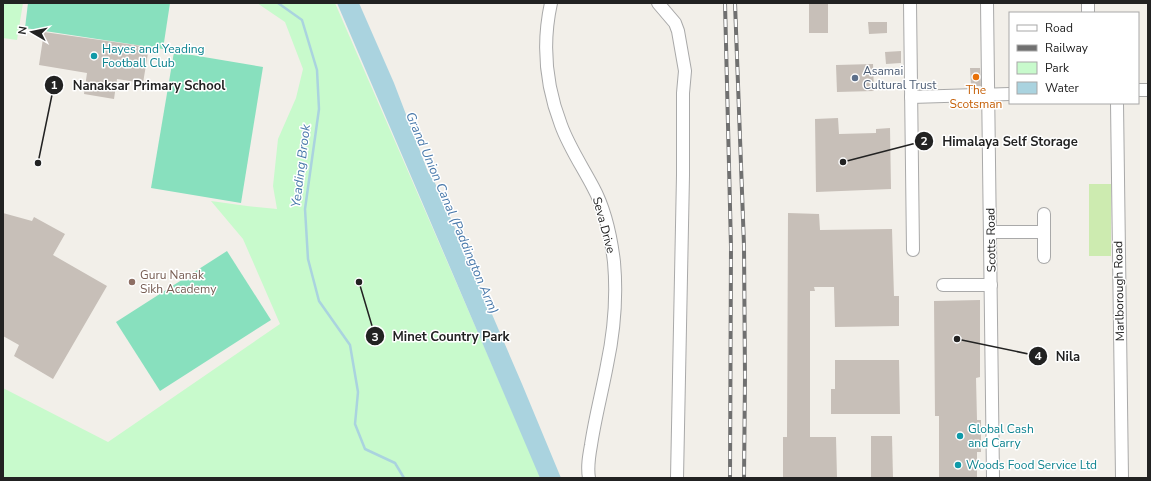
<svg xmlns="http://www.w3.org/2000/svg" width="1151" height="481" font-family="'Nunito Sans',sans-serif">
<style>
.grass{fill:#cdebb0}
.park{fill:#c8facc}
.pitch{fill:#88e0be}
.water{fill:#aad3df}
.lines{fill:none;stroke-linecap:round;stroke-linejoin:round}
.stream{stroke:#aad3df;stroke-width:2.5}
.building{fill:#c7bfb8}
.minor-casing{stroke:#a9a9a9;stroke-width:14}
.minor{stroke:#fff;stroke-width:12}
.rail-casing{stroke:#707070;stroke-width:4}
.rail{stroke:#fff;stroke-width:2.5;stroke-dasharray:8;stroke-linecap:butt}
.culture-dot{fill:#0f9aa8;stroke:#fff;stroke-width:1.5}
.food-dot{fill:#e8710a;stroke:#fff;stroke-width:1.5}
.service-dot{fill:#5c6f8a;stroke:#fff;stroke-width:1.5}
.education-dot{fill:#8d6e63;stroke:#fff;stroke-width:1.5}
.labels{text-anchor:middle;dominant-baseline:central;stroke-width:3;stroke-linejoin:round;paint-order:stroke}
.culture-label{font-size:12px;fill:#0d838f;stroke:#fff;text-anchor:start}
.service-label{font-size:12px;fill:#4e5e75;stroke:#fff;text-anchor:start}
.food-label{font-size:12px;fill:#c56008;stroke:#fff}
.street-label{font-size:12px;fill:#222;stroke:#fff}
.education-label{font-size:12px;fill:#785e54;stroke:#fff;text-anchor:start}
.water-label{font-size:13px;font-style:italic;fill:#4a7aab;stroke:#fff}
.leader{fill:none;stroke:#222;stroke-width:1.5}
.callout-dot{fill:#222;stroke:#fff;stroke-width:1.5}
.mark-label{font-size:12px;text-anchor:middle;font-weight:bold;fill:#fff}
.callout-label{font-size:13px;text-anchor:middle;font-weight:bold;fill:#222;stroke:#fff;stroke-width:3;stroke-linejoin:round;paint-order:stroke}
</style>
<rect width="100%" height="100%" fill="#f2efe9"/>
<rect class="grass" x="1089" y="184" width="22" height="72"/>
<g class="park">
<polygon points="3,3 23,3 17,40 3,38"/>
<polygon points="257,3 335,3 541,478 3,478 3,388 108,442 280,324 243,239 211,201 247,206 277,209 273,186 278,139 296,98 303,69 285,22"/>
</g>
<g class="pitch">
<polygon points="28,3 170,3 163,49 25,28"/>
<polygon points="174,52 263,67 241,203 151,188"/>
<polygon points="227,251 271,320 160,391 116,322"/>
</g>
<polygon class="water" points="337,3 359,3 394,83 428,172 435,183 451,219 522,384 561,478 540,478"/>
<g class="lines">
<polyline class="stream" points="278,3 302,20 317,70 319,109 305,209 308,259 319,301 350,345 358,392 355,424 365,449 395,463 404,478"/>
</g>
<g class="building">
<rect x="809" y="3" width="19" height="30"/>
<polygon points="868,22 887,22 887,33 869,34"/>
<polygon points="44,32 149,47 143,83 117,79 114,99 84,94 87,73 39,65"/>
<polygon points="901,51 901,63 886,64 885,52"/>
<polygon points="873,64 874,91 837,92 836,65"/>
<polygon points="970,68 980,68 981,86 971,86"/>
<polygon points="838,118 839,134 876,133 876,129 890,128 891,189 816,192 815,119"/>
<polygon points="3,213 32,221 34,217 65,234 53,255 107,286 53,379 14,356 19,345 3,336"/>
<polygon points="788,213 819,214 820,230 892,229 894,296 899,296 899,326 835,327 834,287 814,287 815,291 810,291 810,437 836,437 837,478 783,478 783,437 787,437"/>
<polygon points="980,300 980,377 976,378 977,420 981,420 981,452 977,452 977,478 939,478 939,416 935,416 934,301"/>
<polygon points="835,360 899,360 900,414 831,414 831,389 835,389"/>
<polygon points="871,436 892,436 893,478 871,478"/>
</g>
<g class="lines">
<g class="minor-casing">
<g id="minor">
<path d="M551 3C542 44 546 86 561 125 569 147 582 166 593 187 605 209 611 237 614 262 617 296 614 332 607 365 602 392 595 418 591 445 589 456 587 467 589 478"/>
<polyline points="658,3 675,23 678,31 685,71 683,93 683,175 677,478"/>
<polyline points="910,3 913,250"/>
<polyline points="987,3 993,478"/>
<polyline points="1088,3 1088,13"/>
<polyline points="1138,90 1148,90"/>
<polyline points="911,97 1010,94"/>
<polyline points="1117,103 1122,478"/>
<polyline points="1044,214 1044,257"/>
<polyline points="991,232 1044,232"/>
<polyline points="943,285 991,285"/>
</g>
</g>
<use href="#minor" class="minor"/>
<g class="rail-casing">
<g id="rail">
<polyline points="725,3 731,247 730,478"/>
<polyline points="735,3 744,246 745,378 744,478"/>
</g>
</g>
<use href="#rail" class="rail"/>
</g>
<g class="culture-dot">
<circle cx="94" cy="56" r="4"/>
<circle cx="960" cy="436" r="4"/>
<circle cx="958" cy="465" r="4"/>
</g>
<circle class="food-dot" cx="976" cy="77" r="4"/>
<circle class="service-dot" cx="855" cy="78" r="4"/>
<circle class="education-dot" cx="132" cy="282" r="4"/>
<g class="labels">
<g class="culture-label">
<text x="102" y="49">Hayes and Yeading<tspan x="102" dy="14">Football Club</tspan></text>
<text x="968" y="429">Global Cash<tspan x="968" dy="14">and Carry</tspan></text>
<text x="966" y="465">Woods Food Service Ltd</text>
</g>
<g class="service-label">
<text x="863" y="71">Asamai<tspan x="863" dy="14">Cultural Trust</tspan></text>
</g>
<g class="food-label">
<text x="976" y="90">The<tspan x="976" dy="14">Scotsman</tspan></text>
</g>
<g class="street-label">
<text transform="translate(604 225) rotate(75)">Seva Drive</text>
<text transform="translate(991 240) rotate(-91)">Scotts Road</text>
<text transform="translate(1119 291) rotate(-91)">Marlborough Road</text>
</g>
<g class="education-label">
<text x="140" y="275">Guru Nanak<tspan x="140" dy="14">Sikh Academy</tspan></text>
</g>
<g class="water-label">
<text transform="translate(301 166) rotate(-83)">Yeading Brook</text>
<text transform="translate(452 213) rotate(67)">Grand Union Canal (Paddington Arm)</text>
</g>
</g>
<path class="leader" d="M38 163L54 85M843 162L924 141M359 282L375 336M957 339L1038 356"/>
<g class="callout-dot">
<circle cx="38" cy="163" r="4"/>
<circle cx="843" cy="162" r="4"/>
<circle cx="359" cy="282" r="4"/>
<circle cx="957" cy="339" r="4"/>
<circle cx="54" cy="85" r="10"/>
<circle cx="924" cy="141" r="10"/>
<circle cx="375" cy="336" r="10"/>
<circle cx="1038" cy="356" r="10"/>
</g>
<g class="mark-label">
<text x="54" y="89">1</text>
<text x="924" y="145">2</text>
<text x="375" y="341">3</text>
<text x="1038" y="360">4</text>
</g>
<g class="callout-label">
<text x="149" y="90">Nanaksar Primary School</text>
<text x="1010" y="146">Himalaya Self Storage</text>
<text x="451" y="341">Minet Country Park</text>
<text x="1068" y="361">Nila</text>
</g>
<rect width="1151" height="481" fill="none" stroke="#222222" stroke-width="8"/>
<rect x="1009" y="12" width="130" height="92" fill="#ffffff" stroke="#a7a7a7"/>
<rect x="1017" y="25" width="20" height="6" fill="#ffffff" stroke="#a7a7a7"/>
<text x="1045" y="32" font-size="12" fill="#222222">Road</text>
<rect x="1017" y="45" width="20" height="6" fill="#707070" stroke="#a7a7a7"/>
<text x="1045" y="52" font-size="12" fill="#222222">Railway</text>
<rect x="1017" y="62" width="20" height="12" fill="#c8facc" stroke="#a7a7a7"/>
<text x="1045" y="72" font-size="12" fill="#222222">Park</text>
<rect x="1017" y="82" width="20" height="12" fill="#aad3df" stroke="#a7a7a7"/>
<text x="1045" y="92" font-size="12" fill="#222222">Water</text>
<g transform="translate(32 32) rotate(279)" stroke="#ffffff" stroke-width="3" paint-order="stroke">
<path d="M0-3L7 15L0 10L-7 15Z" fill="#222222"/>
<text y="-6" font-size="11" font-weight="bold" text-anchor="middle" fill="#222222">N</text>
</g>
</svg>
